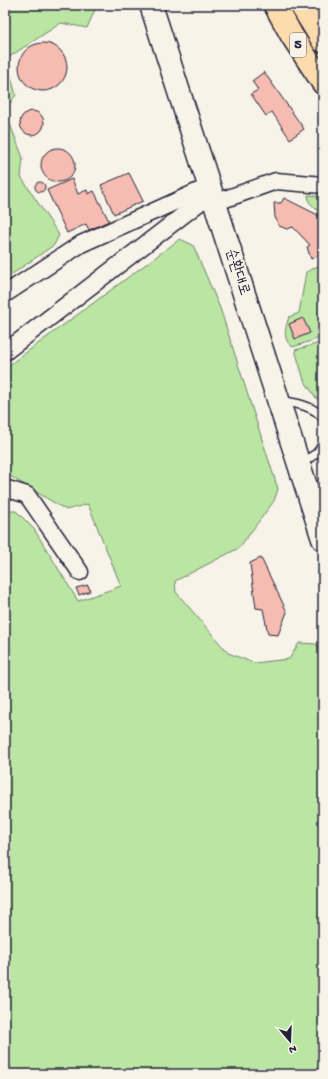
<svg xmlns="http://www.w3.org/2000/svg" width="328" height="1079" font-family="'Gochi Hand','Poor Story',sans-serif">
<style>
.green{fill:#bae5a2;stroke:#6e846e}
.building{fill:#f7bcb1;stroke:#22223b}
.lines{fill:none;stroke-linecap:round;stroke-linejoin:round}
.lane-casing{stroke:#22223b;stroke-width:11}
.street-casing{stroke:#22223b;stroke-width:19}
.secondary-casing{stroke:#22223b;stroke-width:25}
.highway-casing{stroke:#22223b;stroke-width:25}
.lane{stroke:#f7f3e8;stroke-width:8}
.street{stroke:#f7f3e8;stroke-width:16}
.secondary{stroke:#f7f3e8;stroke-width:22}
.highway{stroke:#fcdcac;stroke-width:22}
.labels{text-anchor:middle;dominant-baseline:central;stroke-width:4;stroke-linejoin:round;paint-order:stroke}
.shield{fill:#f7f3e8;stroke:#62616f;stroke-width:1}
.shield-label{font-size:14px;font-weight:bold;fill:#22223b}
.street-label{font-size:15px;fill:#22223b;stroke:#f7f3e8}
</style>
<rect width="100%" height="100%" fill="#f7f3e8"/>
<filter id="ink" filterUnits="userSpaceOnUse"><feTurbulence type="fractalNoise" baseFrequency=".025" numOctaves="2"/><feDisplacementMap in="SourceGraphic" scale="8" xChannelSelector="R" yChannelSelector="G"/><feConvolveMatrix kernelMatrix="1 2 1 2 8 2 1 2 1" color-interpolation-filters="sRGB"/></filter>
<g filter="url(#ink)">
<g class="green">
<polygon points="5,5 97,5 87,28 61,23 6,59 16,95 5,109"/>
<polygon points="5,111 23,158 21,177 59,235 54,245 5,279"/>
<polygon points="308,195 323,197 323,216 309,202"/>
<polygon points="180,239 193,245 220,308 278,489 274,501 239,548 175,581 176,592 228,653 254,663 289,659 299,643 317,644 323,658 323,1074 5,1074 5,511 16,511 34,529 78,601 121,586 88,504 66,510 5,473 5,368"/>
<path d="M322 264 323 337 293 347C282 340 285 328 289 317L299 313 306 272Z"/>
<polygon points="323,342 323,400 316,398 304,380 295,350"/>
</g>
<g class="building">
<circle cx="43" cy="67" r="24"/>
<polygon points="264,72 304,129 290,139 272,112 266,116 251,94 258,90 252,81"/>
<circle cx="32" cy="123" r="12"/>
<circle cx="58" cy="165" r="17"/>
<polygon points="129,173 143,201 114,214 101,185"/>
<polygon points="72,179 78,194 87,190 88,194 94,191 109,221 89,230 86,224 67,233 47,190"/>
<circle cx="40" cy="187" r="5"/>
<polygon points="284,198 320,216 323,219 323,254 311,259 307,247 310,245 293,227 287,229 279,226 275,217 274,203 281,203"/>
<polygon points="303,318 310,333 295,339 289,324"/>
<polygon points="261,558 287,612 278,635 268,634 263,609 256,608 250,563"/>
<polygon points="88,585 90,591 79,595 76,588"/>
</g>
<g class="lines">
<g class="lane-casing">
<g id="lane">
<path d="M281 401C296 403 314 406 323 418"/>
<polyline points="300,464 317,453 323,444"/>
</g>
</g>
<g class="street-casing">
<g id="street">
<polyline points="214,203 276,181 323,185"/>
<polyline points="5,294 81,244 210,186"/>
<polyline points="5,352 212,193"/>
<polyline points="5,488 27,495 80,572"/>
</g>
</g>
<g class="secondary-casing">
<polyline id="secondary" points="151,5 323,539"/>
</g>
<g class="highway-casing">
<g id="highway">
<polyline points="275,5 292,36 323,83"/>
<polyline points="301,5 323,41"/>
</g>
</g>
<use href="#lane" class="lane"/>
<use href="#street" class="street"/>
<use href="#secondary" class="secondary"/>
<use href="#highway" class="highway"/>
</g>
</g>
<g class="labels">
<rect class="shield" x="290" y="33" width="16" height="24" rx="3"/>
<g class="shield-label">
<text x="298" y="45">5</text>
</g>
<g class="street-label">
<text transform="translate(237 272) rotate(72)">순환대로</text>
</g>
</g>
<rect width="328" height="1079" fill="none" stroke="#f7f3e8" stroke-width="20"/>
<rect x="10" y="10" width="308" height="1059" fill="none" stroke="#22223b" stroke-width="1.5" filter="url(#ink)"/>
<g transform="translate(290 1041) rotate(161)" stroke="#f7f3e8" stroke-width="3" paint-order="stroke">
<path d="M0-3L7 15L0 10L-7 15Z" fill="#22223b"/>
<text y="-6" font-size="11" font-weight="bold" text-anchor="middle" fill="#22223b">N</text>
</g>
</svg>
